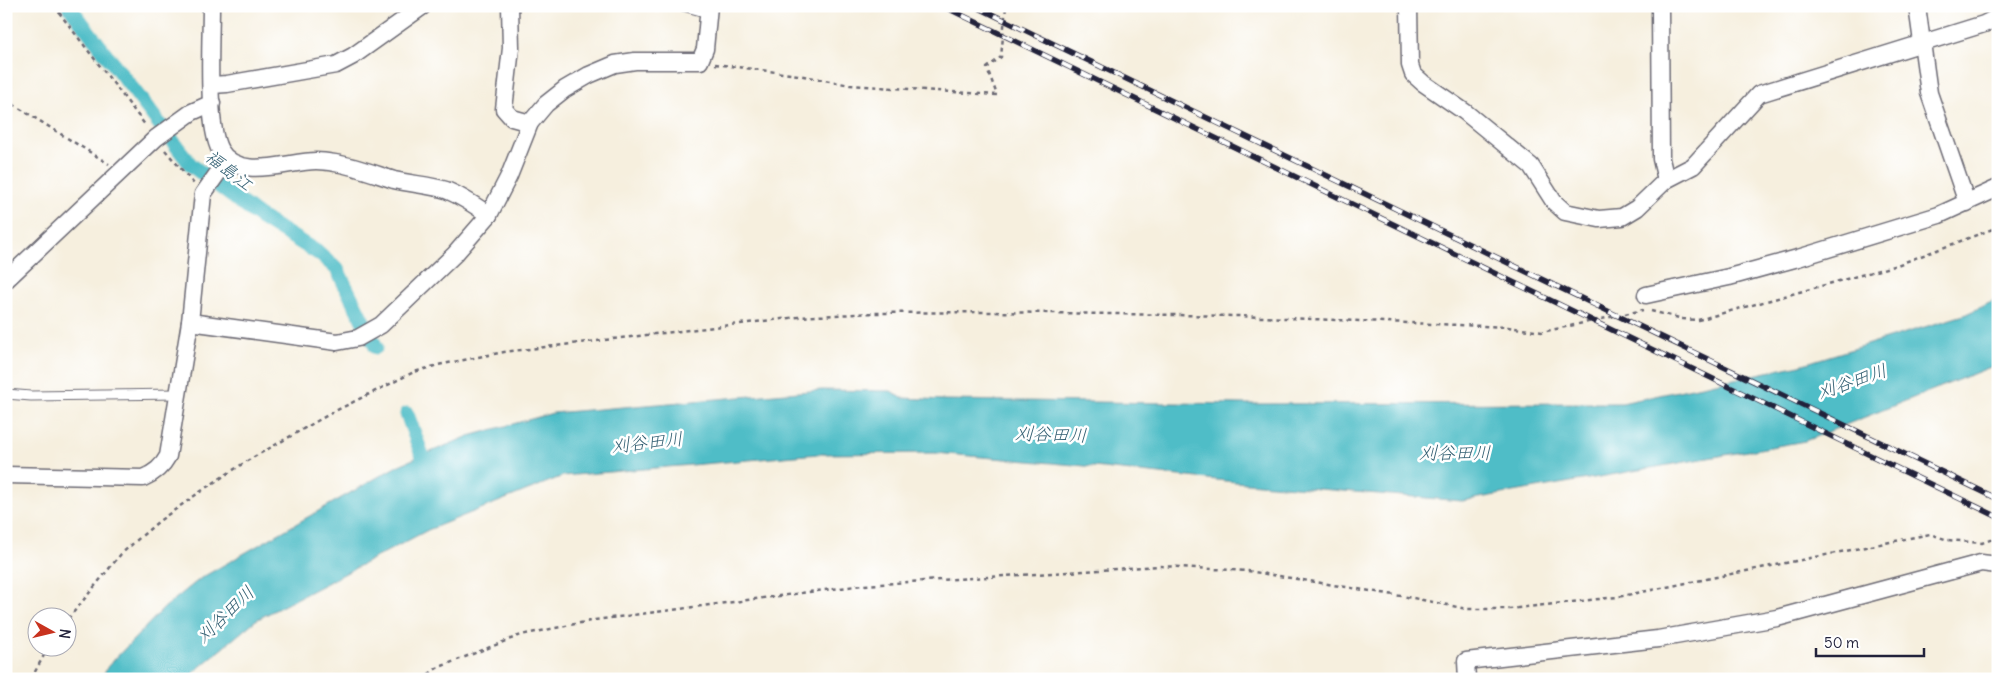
<svg xmlns="http://www.w3.org/2000/svg" width="2004" height="685" font-family="Delius,'Klee One',sans-serif">
<style>
.water{fill:#50bdc7;stroke:#397081}
.lines{fill:none;stroke-linecap:round;stroke-linejoin:round}
.canal{stroke:#50bdc7;stroke-width:15}
.lane-casing{stroke:#6c6a74;stroke-width:11}
.street-casing{stroke:#6c6a74;stroke-width:19}
.path{stroke:#6c6a74;stroke-width:2.5;stroke-dasharray:4 4;stroke-linecap:butt}
.lane{stroke:#fff;stroke-width:9}
.street{stroke:#fff;stroke-width:16}
.rail-casing{stroke:#22223b;stroke-width:5.5}
.rail{stroke:#fff;stroke-width:4;stroke-dasharray:11;stroke-linecap:butt}
.labels{text-anchor:middle;dominant-baseline:central;stroke-width:5;stroke-linejoin:round;paint-order:stroke}
.water-label{font-size:18px;font-style:italic;fill:#346073;stroke:#fff}
</style>
<rect width="100%" height="100%" fill="#fff"/>
<filter id="ink" filterUnits="userSpaceOnUse"><feTurbulence type="fractalNoise" baseFrequency=".02" numOctaves="2"/><feDisplacementMap in="SourceGraphic" scale="10" xChannelSelector="R" yChannelSelector="G"/><feConvolveMatrix kernelMatrix="1 2 1 2 8 2 1 2 1" color-interpolation-filters="sRGB"/></filter>
<filter id="wash" filterUnits="userSpaceOnUse"><feTurbulence type="fractalNoise" baseFrequency=".0096" numOctaves="4" result="noise"/><feDisplacementMap in="SourceGraphic" scale="20" xChannelSelector="R" yChannelSelector="G"/><feGaussianBlur stdDeviation="1.12" result="paint"/><feColorMatrix in="noise" values="0 0 0 0 0 0 0 0 0 0 0 0 0 0 0 0 0 1.4 0 .05"/><feComposite in="paint" operator="in"/></filter>
<g filter="url(#wash)">
<rect width="100%" height="100%" fill="#f6efde"/>
<polygon class="water" points="1998,299 1998,364 1805,441 1462,501 1236,482 1075,465 935,453 818,454 563,476 428,530 256,620 195,671 191,679 101,679 108,666 164,608 201,578 399,465 469,436 553,413 822,390 891,391 902,398 944,400 1246,404 1622,403 1800,365 1964,315"/>
<g class="lines">
<g class="canal">
<polyline points="69,6 191,165 260,217 320,254 337,269 376,347"/>
<polyline points="407,414 429,474"/>
</g>
</g>
</g>
<g filter="url(#ink)">
<g class="lines">
<g class="lane-casing">
<g id="lane">
<polyline points="683,6 708,13"/>
<polyline points="6,394 31,396 178,394"/>
</g>
</g>
<g class="street-casing">
<g id="street">
<path d="M211 6C211 39 206 125 220 150 238 182 288 161 316 161 323 161 329 162 335 163 355 166 375 174 394 180 411 184 430 185 446 190 461 196 476 206 489 215"/>
<polyline points="510,6 511,48 504,109 512,118 530,123"/>
<polyline points="1409,6 1410,65 1413,74 1423,83 1465,112 1531,166 1554,202 1565,212 1599,219 1622,217 1637,208 1666,180 1693,166 1759,94 1984,24 1998,17"/>
<polyline points="1660,6 1661,159 1666,180"/>
<polyline points="1917,6 1929,93 1967,203"/>
<polyline points="212,85 227,84 336,65 353,56 423,6"/>
<polyline points="6,280 156,138 192,112 212,103"/>
<polyline points="1646,295 1729,277 1798,258 1939,215 1998,188"/>
<polyline points="190,322 337,342 358,338 381,325 455,254 489,215 509,176 530,123 546,104 565,89 589,75 615,64 635,61 700,61 705,49 709,6"/>
<path d="M6 475 143 478C155 473 162 467 168 456L190 322 203 194 227 160"/>
<polyline points="1467,679 1466,661 1658,639 1777,618 1981,563 1998,565"/>
</g>
</g>
<g class="path">
<polyline points="54,6 146,126"/>
<polyline points="715,64 798,75 850,85 997,95 987,68 1001,57 1006,6"/>
<polyline points="6,100 109,164"/>
<polyline points="165,150 194,184"/>
<polyline points="1651,311 1683,319 1698,320 1897,265 1998,227"/>
<polyline points="68,619 121,554 159,521 207,487 247,461 333,412 414,372 438,365 504,352 798,317 874,313 990,312 1237,316 1508,327 1542,332 1643,310"/>
<polyline points="31,679 48,648"/>
<polyline points="422,679 437,668 521,635 595,620 863,585 1161,566 1248,571 1413,598 1467,609 1509,609 1617,597 1930,534 1948,540 1982,543 1998,537"/>
</g>
<use href="#lane" class="lane"/>
<use href="#street" class="street"/>
<g class="rail-casing">
<g id="rail">
<polyline points="943,6 1998,517"/>
<polyline points="975,6 1998,499"/>
</g>
</g>
<use href="#rail" class="rail"/>
</g>
</g>
<g class="labels">
<g class="water-label">
<text transform="translate(229 170) rotate(38)">福島江</text>
<text transform="translate(1852 381) rotate(-19)">刈谷田川</text>
<text transform="translate(1051 434) rotate(2)">刈谷田川</text>
<text transform="translate(647 442) rotate(-6)">刈谷田川</text>
<text x="1455" y="452">刈谷田川</text>
<text transform="translate(225 614) rotate(-44)">刈谷田川</text>
</g>
</g>
<rect width="2004" height="685" fill="none" stroke="#fff" stroke-width="25"/>
<g transform="translate(52 632) rotate(98)"><circle r="24" fill="#ffffff" stroke="#a7a7b1"/>
<path d="M0-4L9 19L0 12L-9 19Z" fill="#c8321e"/>
<text y="-8" font-size="14" font-weight="bold" text-anchor="middle" fill="#22223b">N</text>
</g>
<path d="M1816 648v8h108v-8" fill="none" stroke="#22223b" stroke-width="2.5"/>
<text x="1824" y="648" font-size="15" fill="#22223b" stroke="#ffffff" stroke-width="4" paint-order="stroke">50 m</text>
</svg>
